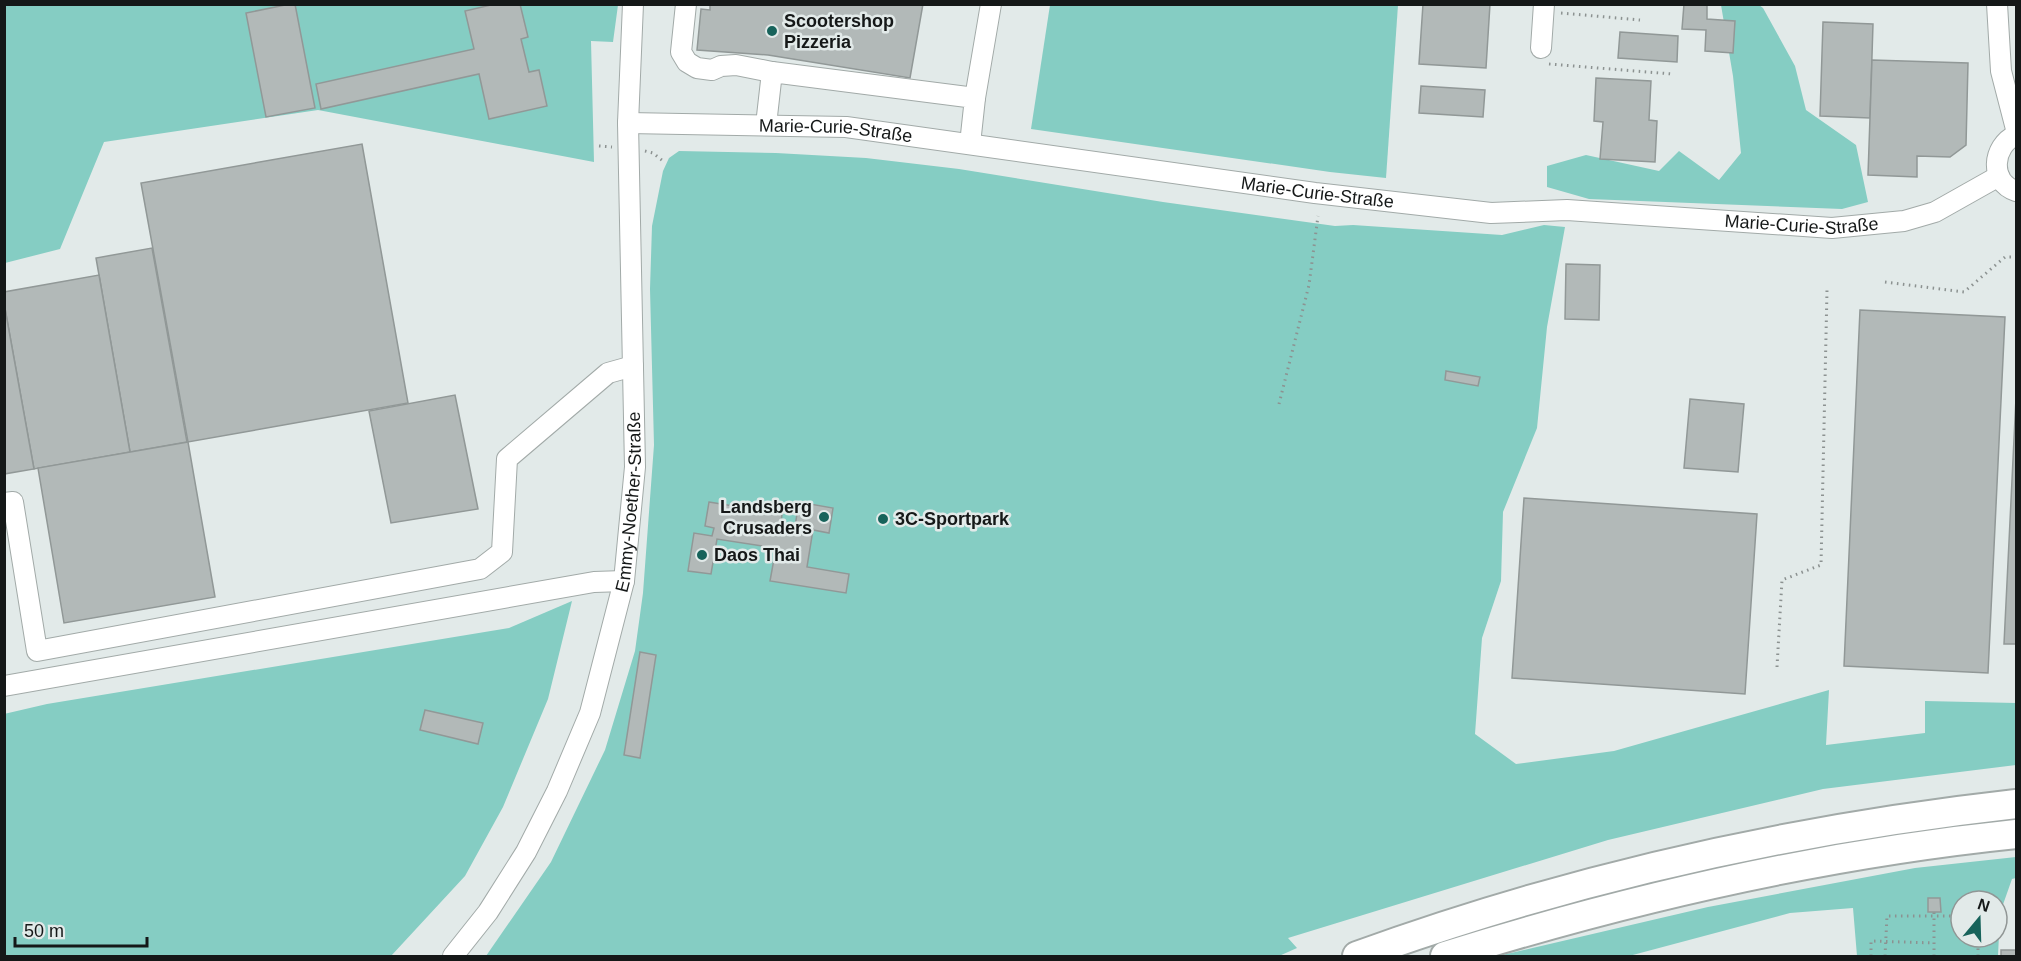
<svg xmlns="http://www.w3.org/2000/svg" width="2021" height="961" font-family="Arial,sans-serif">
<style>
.green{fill:#85cdc3;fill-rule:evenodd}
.building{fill:#b2b9b8;stroke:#919897;stroke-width:1.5}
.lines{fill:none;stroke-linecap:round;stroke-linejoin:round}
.minor-casing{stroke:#a2aaa8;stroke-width:22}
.highway-casing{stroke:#a2aaa8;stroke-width:32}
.path{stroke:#8c9291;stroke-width:3;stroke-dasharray:1.5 4.5;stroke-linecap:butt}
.minor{stroke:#fff;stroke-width:20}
.highway{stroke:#fff;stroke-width:28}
.poi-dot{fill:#17635b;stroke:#e2eae9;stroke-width:2}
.labels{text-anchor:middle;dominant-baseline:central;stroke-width:5;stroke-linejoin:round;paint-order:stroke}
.poi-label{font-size:18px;font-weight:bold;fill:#151818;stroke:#e2eae9;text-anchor:start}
.street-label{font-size:18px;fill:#151818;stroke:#e2eae9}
</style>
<rect width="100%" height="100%" fill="#e2eae9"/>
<g class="green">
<polygon points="4,5 618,5 613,42 591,41 594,162 318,110 104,142 60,249 5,263"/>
<polygon points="1050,5 1398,5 1386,178 1330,172 1031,129"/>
<polygon points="1721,5 1759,5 1763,8 1795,66 1806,110 1856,145 1868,202 1842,209 1589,199 1547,187 1547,166 1586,155 1659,171 1679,151 1719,180 1741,153 1733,76"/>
<polygon points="679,151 776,153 866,158 959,169 1163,202 1335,226 1353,225 1502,235 1544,225 1565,227 1547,327 1537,428 1503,512 1501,581 1482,638 1475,734 1516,764 1614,751 1829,690 1826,745 1925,733 1925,701 2016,703 2016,765 1823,789 1608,840 1288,938 1297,948 1279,956 486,956 551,862 605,750 635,651 643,593 654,445 650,289 652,226 663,171 669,158"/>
<polygon points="572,601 548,699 503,807 465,876 391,956 5,956 4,714 47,704 509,628"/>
<path d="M2016 857V878L2012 879 2000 913 1998 956H1857L1853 908 1790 913 1629 956H1498L1708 907 1915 868ZM1961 901H1997V937H1961Z"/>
</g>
<g class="building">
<polygon points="290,4 295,4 315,108 266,117 246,13"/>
<polygon points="495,4 520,4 528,37 521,39 529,72 539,70 547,106 489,119 479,74 321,109 316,84 474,49 465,11"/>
<polygon points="710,4 923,4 910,78 768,55 697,50 701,9 710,10"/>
<polygon points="1423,4 1490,4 1486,68 1419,64"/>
<polygon points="1684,4 1707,4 1707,19 1735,21 1733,53 1705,51 1706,30 1682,29"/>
<polygon points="1823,22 1873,24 1870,118 1820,116"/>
<polygon points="1620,32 1678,36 1677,62 1618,58"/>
<polygon points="1872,60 1968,63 1966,145 1950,157 1917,156 1917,177 1868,175"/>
<polygon points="1596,78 1651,81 1649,120 1657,121 1655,162 1600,159 1603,122 1594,121"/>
<polygon points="1421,86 1485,90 1483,117 1419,113"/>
<polygon points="362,144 408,403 188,442 141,183"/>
<polygon points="152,248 187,442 130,452 96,258"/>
<polygon points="1566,264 1600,265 1599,320 1565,319"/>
<polygon points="99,275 130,452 34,469 4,303 4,292"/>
<polygon points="4,303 34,469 4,474"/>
<polygon points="1860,310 2005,317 1988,673 1844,666"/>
<polygon points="1446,371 1480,377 1478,386 1445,380"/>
<polygon points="455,395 478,509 391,523 369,411"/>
<polygon points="2016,398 2016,644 2004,644"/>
<polygon points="1690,399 1744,404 1738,472 1684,468"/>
<polygon points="188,442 215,597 64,623 38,468"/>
<polygon points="1524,498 1757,514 1745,694 1512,678"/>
<polygon points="709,502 782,514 781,523 795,526 799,502 833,508 829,533 813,530 807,567 849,574 846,593 770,581 776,548 717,539 711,574 688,571 694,533 712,536 714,528 705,526"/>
<polygon points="640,652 656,655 640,758 624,755"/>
<polygon points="425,710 483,723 478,744 420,730"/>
<polygon points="1928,898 1940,898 1941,912 1928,912"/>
<rect x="2001" y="950" width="15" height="6"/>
</g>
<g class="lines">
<g class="minor-casing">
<g id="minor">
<polyline points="686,4 681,52 687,62 697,68 712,70 721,66 736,65 772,72"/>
<polyline points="1997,4 2001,71 2016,129"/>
<polyline points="1541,48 1544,4"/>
<polyline points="975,98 991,4"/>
<path id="s1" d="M628 123 846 127 1315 193 1491 213 1567 210 1832 228 1904 221 1935 212 1999 176"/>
<polyline points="766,125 772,72 975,98 970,144"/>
<path d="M2016 135C1992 146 1989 182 2016 191"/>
<polyline points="4,503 13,502 37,651 480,569 502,552 507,459 608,373 633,366"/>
<polyline points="4,686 594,582 624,581"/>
<path id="s2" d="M453 956 488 912 526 852 557 791 590 713 624 581 635 467 628 123 633 4"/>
</g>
</g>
<g class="highway-casing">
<g id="highway">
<path d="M1357 956C1569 879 1792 829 2016 804"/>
<path d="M1445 956C1631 898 1822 854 2016 834"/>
</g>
</g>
<g class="path">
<polyline points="1561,13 1640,20"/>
<polyline points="1549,64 1672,74"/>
<polyline points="599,146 612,147"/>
<polyline points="645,151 653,153 663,161"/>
<polyline points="1885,282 1964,292 2005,257 2016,257"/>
<polyline points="1279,404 1309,285 1318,216"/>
<polyline points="1777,667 1782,580 1821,565 1827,290"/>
<polyline points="1871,956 1871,941 1934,943"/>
<polyline points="1885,956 1887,916 1961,916"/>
<polyline points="1934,956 1934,912"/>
<polyline points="1978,956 1978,937"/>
</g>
<use href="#minor" class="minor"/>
<use href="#highway" class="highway"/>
</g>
<g class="poi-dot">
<circle cx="772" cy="31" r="6"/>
<circle cx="824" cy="517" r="6"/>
<circle cx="883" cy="519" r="6"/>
<circle cx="702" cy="555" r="6"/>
</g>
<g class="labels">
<g class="poi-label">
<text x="784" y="21">Scootershop<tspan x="784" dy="21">Pizzeria</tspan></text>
<text x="812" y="507" text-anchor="end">Landsberg<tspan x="812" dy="21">Crusaders</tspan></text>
<text x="895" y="519">3C-Sportpark</text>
<text x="714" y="555">Daos Thai</text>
</g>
<g class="street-label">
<text stroke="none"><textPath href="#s1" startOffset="208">Marie-Curie-Straße</textPath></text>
<text stroke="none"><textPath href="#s1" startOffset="694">Marie-Curie-Straße</textPath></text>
<text stroke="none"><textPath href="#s1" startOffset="1180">Marie-Curie-Straße</textPath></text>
<text stroke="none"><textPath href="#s2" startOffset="496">Emmy-Noether-Straße</textPath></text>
</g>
</g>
<rect width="2021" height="961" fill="none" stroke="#151818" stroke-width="12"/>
<g transform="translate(1979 919) rotate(19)"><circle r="28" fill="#e2eae9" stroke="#909695" stroke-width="1.5"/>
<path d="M0-4.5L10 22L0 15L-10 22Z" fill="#17635b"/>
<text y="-9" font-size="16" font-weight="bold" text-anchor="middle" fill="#151818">N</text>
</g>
<path d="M15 937v9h132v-9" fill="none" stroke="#151818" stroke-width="3"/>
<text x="24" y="937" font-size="18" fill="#151818" stroke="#e2eae9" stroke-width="4.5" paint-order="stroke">50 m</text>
</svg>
